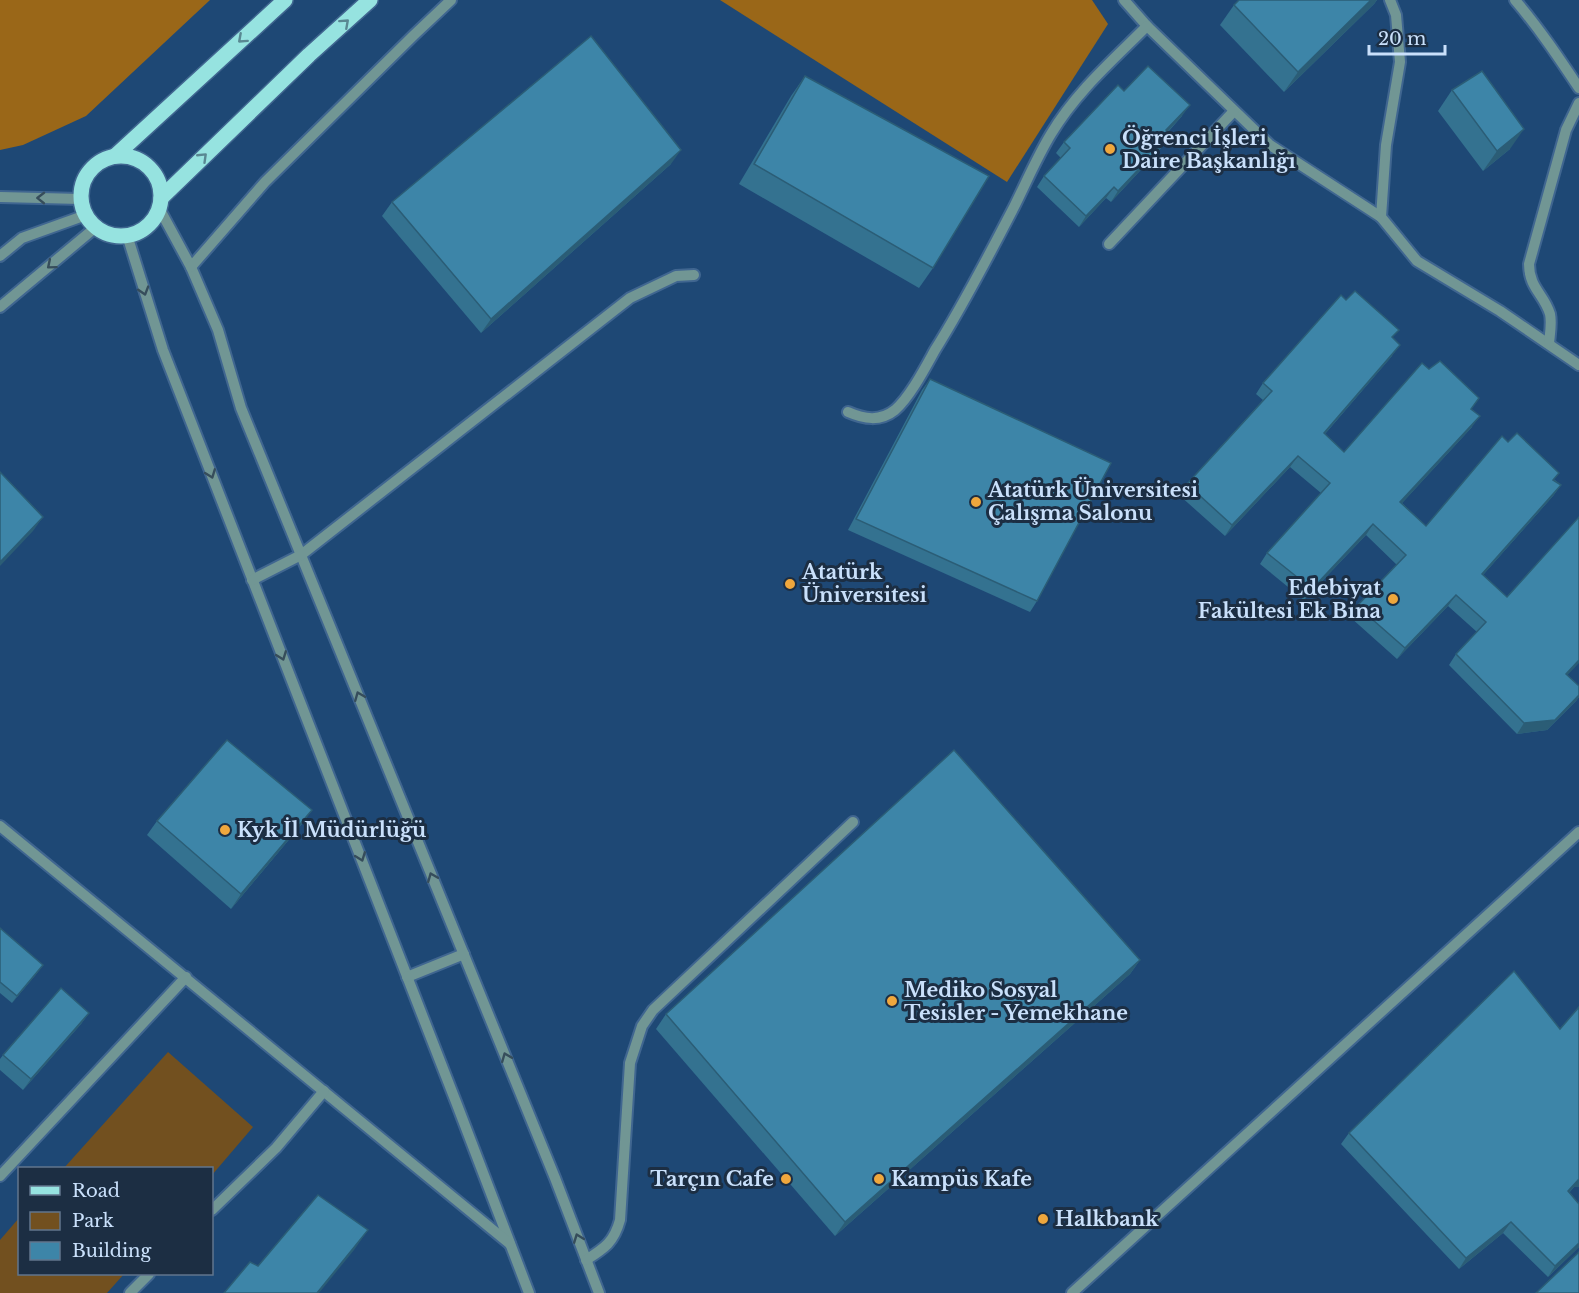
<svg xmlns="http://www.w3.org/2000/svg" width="1579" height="1293" font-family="'Libre Baskerville',serif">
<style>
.green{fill:#72501f}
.forest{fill:#9a6718}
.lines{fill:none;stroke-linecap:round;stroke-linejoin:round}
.minor-casing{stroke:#406690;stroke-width:14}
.major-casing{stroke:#406690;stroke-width:18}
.minor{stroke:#719694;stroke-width:10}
.major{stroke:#96e3e0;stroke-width:15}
.wall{fill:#347290}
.shaded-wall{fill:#2b5d76}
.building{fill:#3d85a8;stroke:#2b5d76;stroke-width:1.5}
.oneway{stroke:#598892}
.oneway2{stroke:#364d5b}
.poi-dot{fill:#efa73d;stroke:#1c2e43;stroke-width:2}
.labels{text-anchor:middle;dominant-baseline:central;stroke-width:6;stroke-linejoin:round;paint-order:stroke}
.poi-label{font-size:20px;font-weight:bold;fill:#c9e0fb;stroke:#1c2e43;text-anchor:start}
</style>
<rect width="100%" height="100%" fill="#1e4875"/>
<g class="green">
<polygon points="168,1052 253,1127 212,1175 212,1168 64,1168"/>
<polygon points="19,1218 20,1274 124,1274 107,1293 0,1293 0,1240"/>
</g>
<g class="forest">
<polygon points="0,0 210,0 86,116 23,145 0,150"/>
<polygon points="720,0 1092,0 1108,24 1007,182"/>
</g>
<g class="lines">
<g class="minor-casing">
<g id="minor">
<polyline points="1124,0 1147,26 1270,145 1381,217"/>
<polyline points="1390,0 1396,15 1400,62 1386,145 1381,217 1417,261 1500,311 1579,365"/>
<path d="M1515 0C1539 28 1559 58 1579 88"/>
<polyline points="0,197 81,199"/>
<polyline points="159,208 191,267 218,330 241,408 555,1178 599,1293"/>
<polyline points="127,235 163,350 456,1102 529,1293"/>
<polyline points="1109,244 1234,111"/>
<polyline points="0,256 22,238 86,215"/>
<polyline points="191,267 265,182 414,35 451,0"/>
<polyline points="0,307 96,227"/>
<path d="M1549 343C1550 333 1552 323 1550 314 1544 294 1529 288 1529 264L1566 130 1579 103"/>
<path d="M848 412C864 419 880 422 895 410 910 397 925 368 935 350 964 304 989 255 1014 207 1026 183 1037 157 1051 134 1076 92 1113 60 1147 26"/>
<polyline points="252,580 301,555 630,298 676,276 694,275"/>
<polyline points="0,826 510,1244"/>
<polyline points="407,977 464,954"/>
<polyline points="0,1176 186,977"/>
<polyline points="212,1210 276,1148 324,1091"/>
<path d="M586 1260C605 1248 614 1242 620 1220L630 1063 642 1026 653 1010 853 822"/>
<polyline points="130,1293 149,1274"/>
<polyline points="1072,1293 1579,832"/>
</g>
</g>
<g class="major-casing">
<g id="major">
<polyline points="115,156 285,0"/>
<circle cx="121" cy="196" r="40"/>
<polyline points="161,198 309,55 370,0"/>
</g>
</g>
<use href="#minor" class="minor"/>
<use href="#major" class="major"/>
</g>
<g class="wall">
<polygon points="1239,0 1377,0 1374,4 1284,92 1220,25 1234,5"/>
<polygon points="805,76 933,268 919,288 739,184 791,96"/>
<polygon points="1452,90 1510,149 1483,171 1438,111"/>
<polygon points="1124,91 1182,116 1168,132 1171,135 1163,146 1111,202 1106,198 1079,227 1037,187 1044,176 1061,158 1056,153 1064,142"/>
<polygon points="671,164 481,333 382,216 392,202"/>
<polygon points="1393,338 1392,356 1325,434 1344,452 1471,409 1472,427 1402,503 1426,526 1508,442 1561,485 1553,496 1483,575 1567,676 1579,686 1579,697 1576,701 1547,730 1517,734 1449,665 1456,654 1477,632 1448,606 1397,659 1350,617 1357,606 1397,565 1366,535 1304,600 1260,564 1267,553 1321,493 1290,467 1225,536 1179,495 1187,484 1263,400 1256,394 1263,383"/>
<polygon points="930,379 1037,601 1030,612 848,530 922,390"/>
<polygon points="157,821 302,824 231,909 147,835"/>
<polygon points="0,928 38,972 12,1003 0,993"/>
<polygon points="1140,960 1130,974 835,1236 656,1029 666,1014"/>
<polygon points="1579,1007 1579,1187 1574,1187 1569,1193 1579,1204 1579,1247 1548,1277 1503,1233 1459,1269 1341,1144 1349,1133 1560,1029"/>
<polygon points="89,1013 81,1024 23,1090 0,1070 0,1059 3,1055"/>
</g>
<g class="shaded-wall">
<polygon points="1371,0 1377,0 1374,4 1284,92 1298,72"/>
<polygon points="1190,105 1182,116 1159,141 1166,130"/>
<polygon points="1524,129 1510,149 1483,171 1497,151"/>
<polygon points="1171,135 1163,146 1111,202 1118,191"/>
<polygon points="681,150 671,164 481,333 491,319"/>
<polygon points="1114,187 1106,198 1079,227 1086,216"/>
<polygon points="1400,345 1392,356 1316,444 1324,433"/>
<polygon points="1480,416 1472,427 1393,513 1400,502"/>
<polygon points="1298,456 1290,467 1225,536 1232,525"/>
<polygon points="1561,485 1553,496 1474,585 1482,574"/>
<polygon points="43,517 33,531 0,566 0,562"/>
<polygon points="1373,524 1366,535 1304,600 1312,589"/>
<polygon points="1456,595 1448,606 1397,659 1405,648"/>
<polygon points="1579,660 1579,663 1558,685 1566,674"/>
<polygon points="1579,695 1579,697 1576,701 1547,730 1517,734 1524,723"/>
<polygon points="312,810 302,824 231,909 241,894"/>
<polygon points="1140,960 1130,974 835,1236 845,1222"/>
<polygon points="43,965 38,972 12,1003 17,996"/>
<polygon points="89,1013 81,1024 23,1090 31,1079"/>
<polygon points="1579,1179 1579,1187 1574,1187 1560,1202 1568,1191"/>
<polygon points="1511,1222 1503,1233 1459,1269 1466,1258"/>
<polygon points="368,1230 354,1250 319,1293 317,1293"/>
<polygon points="1579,1243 1579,1247 1548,1277 1555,1266"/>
</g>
<g class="building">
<polygon points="1239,0 1371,0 1298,72 1234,5"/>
<polygon points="591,36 681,150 491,319 392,202"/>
<polygon points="1148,66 1190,105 1166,130 1171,135 1118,191 1114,187 1086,216 1044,176 1070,148 1064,142 1118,85 1124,91"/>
<polygon points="1482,71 1524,129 1497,151 1452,90"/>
<polygon points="805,76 989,176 933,268 754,164"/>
<polygon points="1355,291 1399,330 1392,337 1400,345 1324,433 1344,452 1422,363 1429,369 1440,361 1479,398 1471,409 1480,416 1400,502 1426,526 1502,436 1508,442 1517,433 1559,473 1553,480 1561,485 1482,574 1507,597 1579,517 1579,660 1566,674 1579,686 1579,695 1555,720 1524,723 1456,654 1486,622 1456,595 1405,648 1357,606 1406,555 1373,524 1312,589 1267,553 1330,483 1298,456 1232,525 1187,484 1272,391 1263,383 1341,295 1346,300"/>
<polygon points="930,379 1111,463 1037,601 856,519"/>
<polygon points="0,472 43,517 0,562"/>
<polygon points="227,740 312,810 241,894 157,821"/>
<polygon points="954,750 1140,960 845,1222 666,1014"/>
<polygon points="0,928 43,965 17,996 0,982"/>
<polygon points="1514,971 1560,1029 1579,1007 1579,1179 1568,1191 1579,1204 1579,1243 1555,1266 1511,1222 1466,1258 1349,1133"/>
<polygon points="61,988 89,1013 31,1079 3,1055"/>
<polygon points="318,1195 368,1230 317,1293 224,1293 250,1262 258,1266"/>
<polygon points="1579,1252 1579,1293 1536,1293"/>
</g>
<defs><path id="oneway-chevron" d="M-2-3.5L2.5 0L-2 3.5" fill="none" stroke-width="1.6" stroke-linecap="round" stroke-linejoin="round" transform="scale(1.5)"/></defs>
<g class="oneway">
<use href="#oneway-chevron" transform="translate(345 23) rotate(-42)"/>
<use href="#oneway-chevron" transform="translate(242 39) rotate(138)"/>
<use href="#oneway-chevron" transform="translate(203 157) rotate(-44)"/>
</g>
<g class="oneway2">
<use href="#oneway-chevron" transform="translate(41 198) rotate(-179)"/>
<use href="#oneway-chevron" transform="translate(51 265) rotate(140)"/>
<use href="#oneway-chevron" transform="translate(144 291) rotate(73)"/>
<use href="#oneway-chevron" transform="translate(211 474) rotate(69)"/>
<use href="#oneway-chevron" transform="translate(282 656) rotate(69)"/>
<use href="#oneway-chevron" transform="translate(359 696) rotate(-112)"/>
<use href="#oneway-chevron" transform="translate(361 857) rotate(69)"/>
<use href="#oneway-chevron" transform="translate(432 877) rotate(-112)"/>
<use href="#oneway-chevron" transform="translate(506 1057) rotate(-112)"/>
<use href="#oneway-chevron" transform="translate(578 1238) rotate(-111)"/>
</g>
<g class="poi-dot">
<circle cx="1110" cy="149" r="6"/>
<circle cx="976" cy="502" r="6"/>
<circle cx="790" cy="584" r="6"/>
<circle cx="1393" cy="599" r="6"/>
<circle cx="225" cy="830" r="6"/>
<circle cx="892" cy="1001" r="6"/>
<circle cx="786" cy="1179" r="6"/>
<circle cx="879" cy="1179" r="6"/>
<circle cx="1043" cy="1219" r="6"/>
</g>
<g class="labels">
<g class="poi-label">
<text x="1122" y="138">Öğrenci İşleri<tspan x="1122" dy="23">Daire Başkanlığı</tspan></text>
<text x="988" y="490">Atatürk Üniversitesi<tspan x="988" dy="23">Çalışma Salonu</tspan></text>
<text x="802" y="572">Atatürk<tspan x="802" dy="23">Üniversitesi</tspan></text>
<text x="1381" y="588" text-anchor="end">Edebiyat<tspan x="1381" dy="23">Fakültesi Ek Bina</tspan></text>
<text x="237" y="830">Kyk İl Müdürlüğü</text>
<text x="904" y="990">Mediko Sosyal<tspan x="904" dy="23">Tesisler - Yemekhane</tspan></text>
<text x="774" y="1179" text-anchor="end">Tarçın Cafe</text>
<text x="891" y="1179">Kampüs Kafe</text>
<text x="1055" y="1219">Halkbank</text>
</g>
</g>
<rect x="18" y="1167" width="195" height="108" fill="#1c2e43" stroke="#61758d" stroke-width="1.5"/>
<rect x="30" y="1186" width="30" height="9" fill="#96e3e0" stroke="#61758d" stroke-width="1.5"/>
<text x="72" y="1197" font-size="18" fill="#c9e0fb">Road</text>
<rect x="30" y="1212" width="30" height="18" fill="#72501f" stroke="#61758d" stroke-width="1.5"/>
<text x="72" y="1227" font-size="18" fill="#c9e0fb">Park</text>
<rect x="30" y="1242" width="30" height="18" fill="#3d85a8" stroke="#61758d" stroke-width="1.5"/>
<text x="72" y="1257" font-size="18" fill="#c9e0fb">Building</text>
<path d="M1369 45v9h76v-9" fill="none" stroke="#c9e0fb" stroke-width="3"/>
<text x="1378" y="45" font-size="18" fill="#c9e0fb" stroke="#1c2e43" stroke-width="4.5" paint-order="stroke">20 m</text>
</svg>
